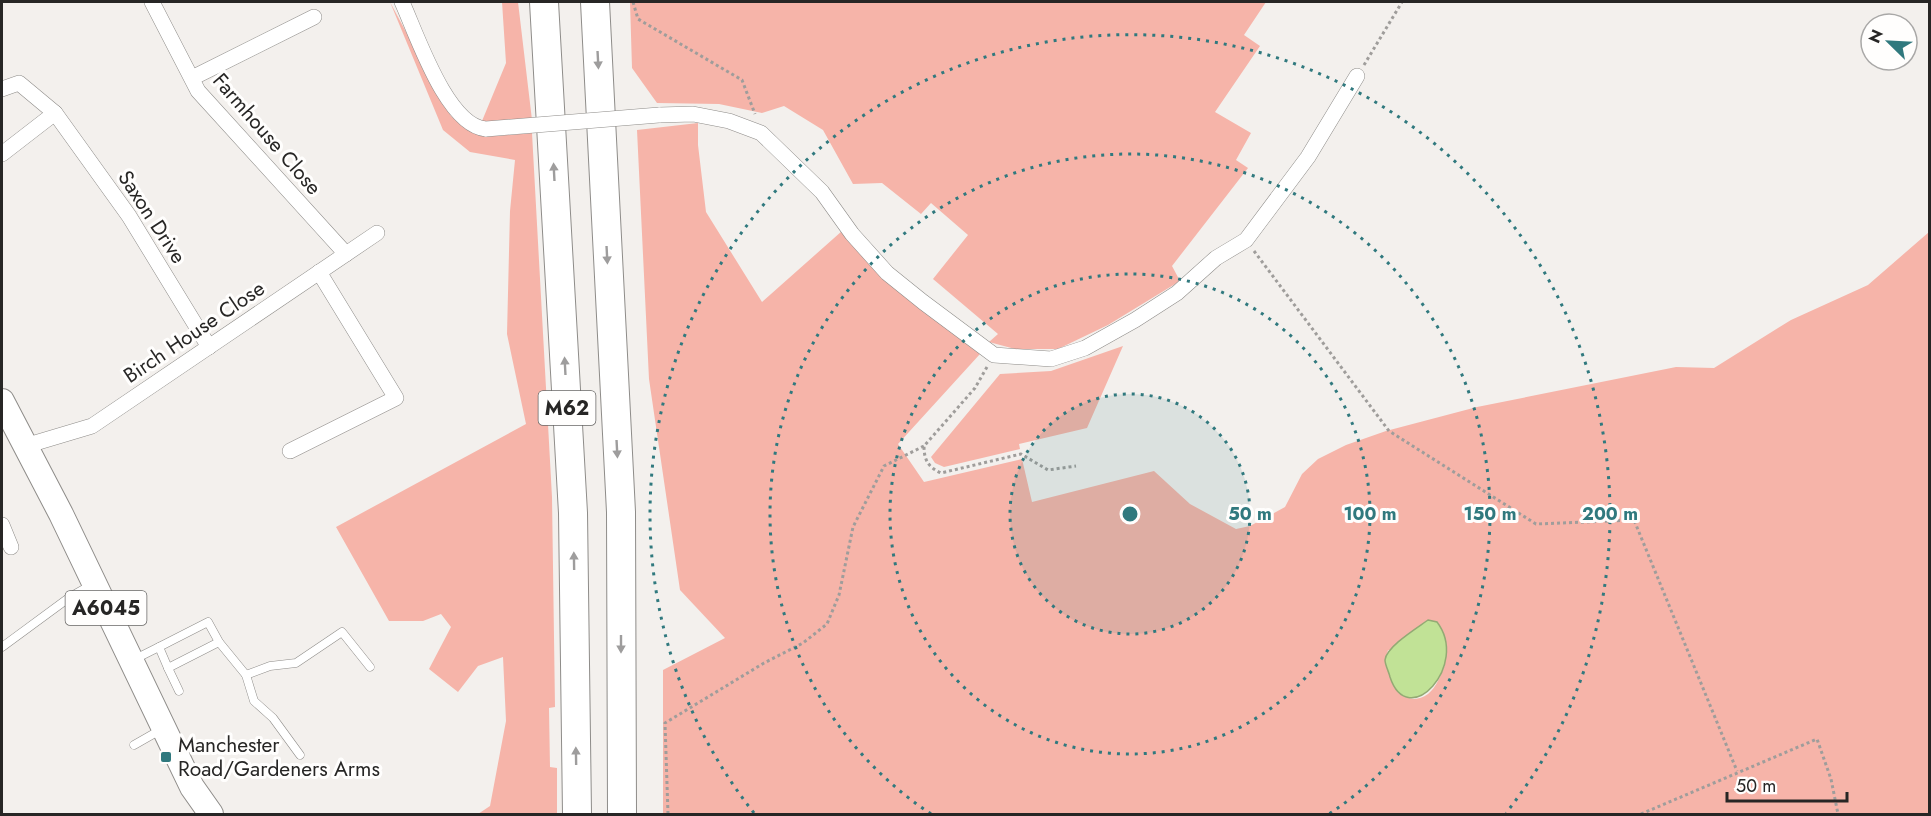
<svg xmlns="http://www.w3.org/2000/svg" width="1931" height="816" font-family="Jost,sans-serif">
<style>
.green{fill:#f6b4a9;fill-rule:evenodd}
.water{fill:#c1e296;stroke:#93aa74;stroke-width:1.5}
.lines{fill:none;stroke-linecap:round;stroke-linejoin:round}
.lane-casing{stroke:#8e8c89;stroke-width:9}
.street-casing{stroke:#8e8c89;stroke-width:16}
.primary-casing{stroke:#8e8c89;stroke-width:26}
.highway-casing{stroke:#8e8c89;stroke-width:30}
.path{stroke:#9f9d9b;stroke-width:3;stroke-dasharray:3 3;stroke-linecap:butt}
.lane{stroke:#fff;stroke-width:8}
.street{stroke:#fff;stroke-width:15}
.primary{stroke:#fff;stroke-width:24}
.highway{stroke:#fff;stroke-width:28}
.street-bridge-casing{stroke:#8e8c89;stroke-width:16;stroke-linecap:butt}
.street-bridge{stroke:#fff;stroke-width:15}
.oneway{fill:#9e9d9d}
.ring{fill:none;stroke:#30797e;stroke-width:3;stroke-dasharray:3 6}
.poi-dot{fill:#30797e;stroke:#fffefd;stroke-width:2}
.labels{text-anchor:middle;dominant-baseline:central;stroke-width:6;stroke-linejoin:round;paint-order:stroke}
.shield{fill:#fffefd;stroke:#686766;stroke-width:1.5}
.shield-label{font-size:20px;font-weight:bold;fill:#272625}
.street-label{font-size:21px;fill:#272625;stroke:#fffefd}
.poi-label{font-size:21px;fill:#272625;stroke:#fffefd;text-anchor:start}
.centre{fill:#30797e;stroke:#fffefd;stroke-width:3}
.ring-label{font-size:18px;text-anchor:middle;font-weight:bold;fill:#30797e;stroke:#fffefd;stroke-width:6;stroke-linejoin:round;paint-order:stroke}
</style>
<rect width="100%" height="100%" fill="#f3f0ed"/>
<g class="green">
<path d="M390 2 451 116C479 142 497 135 532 133L552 497 555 707 549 708 550 767 557 768V814H478L490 806 506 721 503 657 478 666 458 692 429 669 451 627 441 614 423 621H389L336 527 526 424 507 334 510 211 515 160 470 152 443 130Z"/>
<polygon points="502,2 518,2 532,120 486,124 482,121 506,63"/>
<polygon points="630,2 1266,2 1244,35 1260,46 1215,112 1251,133 1236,160 1248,168 1172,266 1180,281 1108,325 1058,349 1015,349 989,342 998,334 933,279 968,235 931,203 921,214 882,183 853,184 823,130 784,106 762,113 719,104 657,103 632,68"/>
<path d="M698 123V145L706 212 762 302 842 231C884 277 929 316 980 354L898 444 924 482 1022 459 1032 502 1154 471 1190 504 1236 529 1250 526 1285 507 1302 474 1318 459 1346 445 1386 431 1477 407 1676 367 1714 368 1791 320 1868 285 1929 232V814H663V670L725 638 680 590 649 379 637 130ZM1388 650 1445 665C1441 674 1437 687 1428 694 1401 713 1382 672 1388 650Z"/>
<polygon points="1123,346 1087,428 1019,444 1020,449 944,467 935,463 931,457 1000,374 1051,371"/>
</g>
<path class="water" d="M1428 620 1437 622C1470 665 1408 732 1390 677 1389 672 1385 665 1385 660 1386 647 1417 628 1428 620Z"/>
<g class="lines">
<g class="lane-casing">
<g id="lane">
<polyline points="2,647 70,597 93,584"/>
<polyline points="159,647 208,622 219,642"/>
<polyline points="135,659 159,647 168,668 219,642 246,675 270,666 296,663 342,632 370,667"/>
<polyline points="168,668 179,691"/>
<polyline points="246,675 254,701 273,718 300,755"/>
<polyline points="134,745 162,729"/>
</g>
</g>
<g class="street-casing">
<g id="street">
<polyline points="152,2 198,91 346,254"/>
<path d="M402 2C417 35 447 126 486 129"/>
<polyline points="192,78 314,17"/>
<polyline points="2,89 19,83 55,113 129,216 209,347"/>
<polyline points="659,115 693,114 729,121 761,133 822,192 852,234 887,273 923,302 994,355 1051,359 1085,348 1135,320 1177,293 1216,258 1246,240 1308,157 1357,76"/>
<polyline points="2,154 55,113"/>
<polyline points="25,446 92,426 377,233"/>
<polyline points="290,451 396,398 319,272"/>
<polyline points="2,525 11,547"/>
</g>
</g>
<g class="primary-casing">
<polyline id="primary" points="2,401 61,514 192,787 211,814"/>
</g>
<g class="highway-casing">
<g id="highway">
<polyline points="544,2 573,513 577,814"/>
<polyline points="595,2 621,512 622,814"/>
</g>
</g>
<g class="path">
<polyline points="633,2 638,19 742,80 755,114"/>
<polyline points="1364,65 1402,2"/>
<polyline points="1254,251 1389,431 1536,524 1634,520 1737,771"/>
<path d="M987 367 975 388 924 446C924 460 928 467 941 473L1021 454 1048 470 1076 466"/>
<polyline points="668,814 665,723 764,663 803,643 827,624 839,595 853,527 884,466 924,446"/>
<polyline points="1641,814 1817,739 1831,779 1838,814"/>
</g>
<use href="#lane" class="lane"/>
<use href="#street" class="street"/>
<use href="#primary" class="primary"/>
<use href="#highway" class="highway"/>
<g class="street-bridge-casing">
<polyline id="street-bridge" points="486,129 659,115"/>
</g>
<use href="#street-bridge" class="street-bridge"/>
</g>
<defs><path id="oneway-solid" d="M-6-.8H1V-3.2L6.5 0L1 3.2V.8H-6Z" transform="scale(1.5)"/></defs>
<g class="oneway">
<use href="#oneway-solid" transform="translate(598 60) rotate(87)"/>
<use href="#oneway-solid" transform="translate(554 172) rotate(-93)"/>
<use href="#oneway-solid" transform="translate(607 255) rotate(87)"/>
<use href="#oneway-solid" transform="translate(565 366) rotate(-93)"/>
<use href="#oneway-solid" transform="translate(617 449) rotate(87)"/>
<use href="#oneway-solid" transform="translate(574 561) rotate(-91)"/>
<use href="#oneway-solid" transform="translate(621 644) rotate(90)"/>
<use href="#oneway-solid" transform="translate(576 756) rotate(-91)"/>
</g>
<circle cx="1130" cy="514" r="120" fill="#30797e" fill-opacity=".12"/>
<g class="ring">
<circle cx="1130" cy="514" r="120"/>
<circle cx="1130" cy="514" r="240"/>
<path d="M931 814A360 360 0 1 1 1329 814"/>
<path d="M754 813A480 480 0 1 1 1506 813"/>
</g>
<rect class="poi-dot" x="160" y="751" width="12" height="12" rx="3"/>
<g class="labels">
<g class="shield">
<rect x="538.5" y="391" width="57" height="34" rx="4.5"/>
<rect x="65.5" y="591" width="81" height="34" rx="4.5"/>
</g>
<g class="shield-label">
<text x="567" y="408">M62</text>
<text x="106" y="608">A6045</text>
</g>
<g class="street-label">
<text transform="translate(267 134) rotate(49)">Farmhouse Close</text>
<text transform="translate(152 217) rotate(57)">Saxon Drive</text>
<text transform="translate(194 332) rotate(-34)">Birch House Close</text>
</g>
<g class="poi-label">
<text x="178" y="745">Manchester<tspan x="178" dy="24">Road/Gardeners Arms</tspan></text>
</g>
</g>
<circle cx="1130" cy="514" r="9" class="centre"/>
<g class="ring-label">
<text x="1250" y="520">50 m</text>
<text x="1370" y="520">100 m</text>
<text x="1490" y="520">150 m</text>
<text x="1610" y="520">200 m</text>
</g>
<rect width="1931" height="816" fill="none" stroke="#272625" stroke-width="6"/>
<g transform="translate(1889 42) rotate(294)"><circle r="28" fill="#fffefd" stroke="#a9a8a7" stroke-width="1.5"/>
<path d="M0-4.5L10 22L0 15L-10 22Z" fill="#30797e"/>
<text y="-9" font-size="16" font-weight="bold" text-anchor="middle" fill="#272625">N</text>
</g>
<path d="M1727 792v9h120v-9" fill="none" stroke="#272625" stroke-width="3"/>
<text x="1736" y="792" font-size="18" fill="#272625" stroke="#fffefd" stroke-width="4.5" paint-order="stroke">50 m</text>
</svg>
